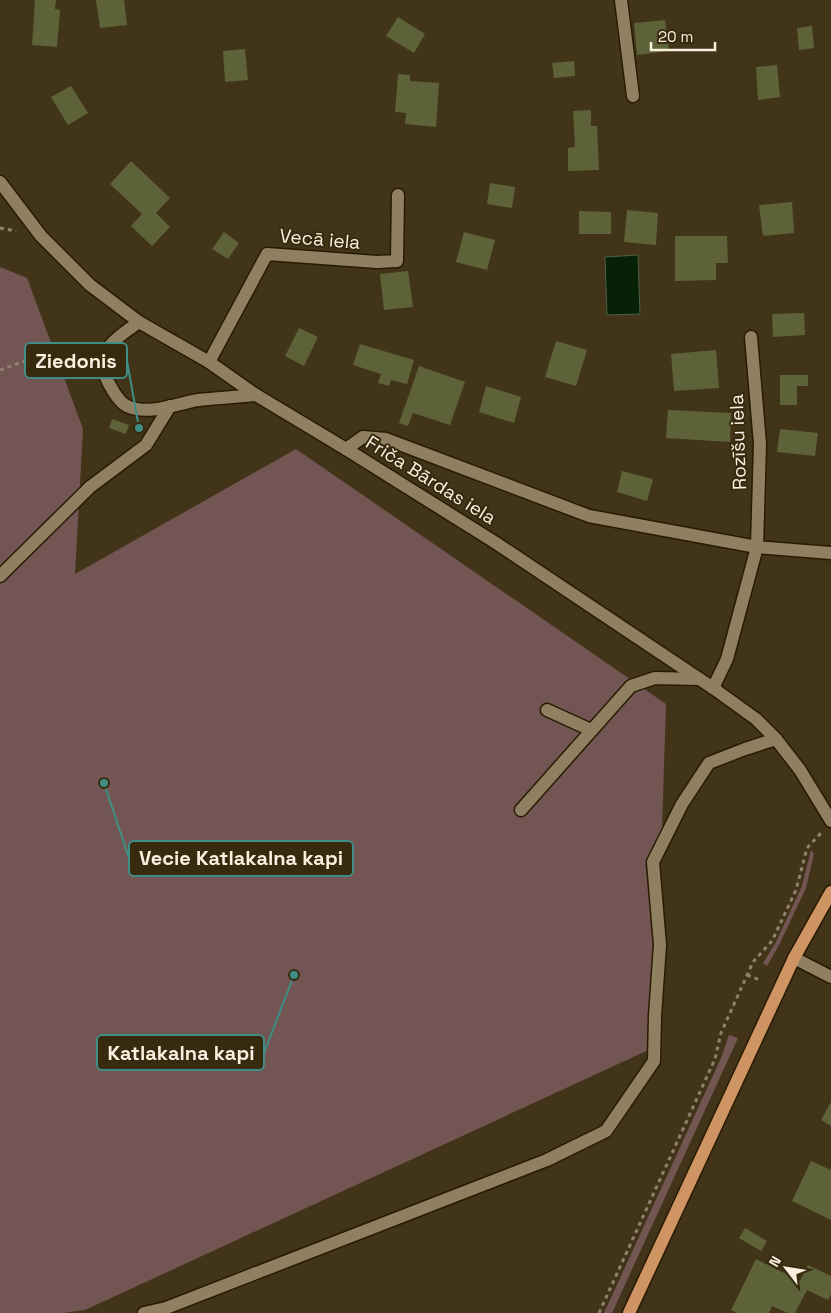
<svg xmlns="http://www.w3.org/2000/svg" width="831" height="1313" font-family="'Space Grotesk',sans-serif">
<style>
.green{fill:#735653}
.water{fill:#062105;stroke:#4f5f47}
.building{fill:#5e6238}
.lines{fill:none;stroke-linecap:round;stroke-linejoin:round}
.minor-casing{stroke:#281b01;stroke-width:15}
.major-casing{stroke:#281b01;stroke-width:15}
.path{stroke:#8f836d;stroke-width:3;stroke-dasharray:4 4;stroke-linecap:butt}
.minor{stroke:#8f8062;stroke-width:12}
.major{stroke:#cf9464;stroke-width:12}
.labels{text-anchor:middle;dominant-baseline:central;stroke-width:4;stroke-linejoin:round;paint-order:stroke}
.street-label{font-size:19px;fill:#f9f0e0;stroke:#372a0f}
.leader{fill:none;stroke:#3e8e85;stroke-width:2}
.callout-dot{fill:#3e8e85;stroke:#372a0f;stroke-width:2}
.callout{fill:#372a0f;stroke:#3e8e85;stroke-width:2}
.callout-label{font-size:20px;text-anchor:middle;font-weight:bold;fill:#f9f0e0}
</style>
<rect width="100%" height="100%" fill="#423419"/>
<g class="green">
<polygon points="0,267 27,278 83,429 75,574 296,449 666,704 655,1047 85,1310 62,1313 0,1313"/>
<polygon points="811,850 814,854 806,888 779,945 767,966 763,963 776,942 802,886"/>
<polygon points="729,1035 738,1038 612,1313 604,1313 721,1058"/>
</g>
<polygon class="water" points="638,255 640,314 607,315 605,257"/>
<g class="building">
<polygon points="35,0 56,0 55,9 60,10 57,47 32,45"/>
<polygon points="96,0 124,0 127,25 100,28"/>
<polygon points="398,17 425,34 414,53 386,36"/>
<polygon points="665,20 669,51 637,55 634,23"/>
<polygon points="812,26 814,48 799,50 797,28"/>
<polygon points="245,49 248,80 225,82 223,51"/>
<polygon points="574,61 575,76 554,78 552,63"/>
<polygon points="777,65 780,97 758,100 756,67"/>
<polygon points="398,74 410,75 410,81 439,83 436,127 405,124 406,113 395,112"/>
<polygon points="71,86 88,113 68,125 51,97"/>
<polygon points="591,110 591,126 597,126 599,170 568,171 568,148 575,147 573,111"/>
<polygon points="131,161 170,198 156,213 170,227 152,246 131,226 142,214 110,184"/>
<polygon points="490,183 515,187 512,208 487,204"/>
<polygon points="792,202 794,233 763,236 759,205"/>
<polygon points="627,210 658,213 656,245 624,242"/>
<polygon points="579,211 611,212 611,234 579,234"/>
<polygon points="224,232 239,243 228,259 212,249"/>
<polygon points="464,232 495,240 487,270 456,262"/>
<polygon points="675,236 727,236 728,263 716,263 716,280 675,281"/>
<polygon points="408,271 413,307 384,310 380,274"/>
<polygon points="804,313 805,335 773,337 772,314"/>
<polygon points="299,328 318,337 304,366 285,356"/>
<polygon points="556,341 587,350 576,386 545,377"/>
<polygon points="360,344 414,360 407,384 391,380 389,386 378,383 381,374 353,365"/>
<polygon points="716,350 719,388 674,391 671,354"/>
<polygon points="419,366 465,382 450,425 413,413 408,426 399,423"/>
<polygon points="780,375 808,375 808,386 797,386 797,405 780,405"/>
<polygon points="486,386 521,397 514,423 479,412"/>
<polygon points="668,410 731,413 730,442 666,438"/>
<polygon points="112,419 129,425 126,434 109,428"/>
<polygon points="780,429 818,433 815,456 777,452"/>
<polygon points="622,471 653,479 647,501 617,492"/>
<polygon points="831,1102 831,1126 821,1120"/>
<polygon points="811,1161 831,1170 831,1220 792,1201"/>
<polygon points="745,1228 767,1241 761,1251 739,1238"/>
<polygon points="756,1259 800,1281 808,1265 831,1276 831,1294 828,1300 807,1290 795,1313 788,1313 772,1306 769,1313 737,1313 731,1310"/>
</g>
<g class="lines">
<g class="minor-casing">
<g id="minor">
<polyline points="621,0 633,96"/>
<polyline points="0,182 41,236 90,285 139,322 209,362 256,395 346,449 496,543 713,688 756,719 776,739 800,770 831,821"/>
<path d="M139 322C121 335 95 349 105 375 108 383 118 402 127 406 149 416 175 404 198 400 217 398 237 397 256 395"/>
<polyline points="209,362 267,254 377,262 397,261 398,195"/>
<polyline points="346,449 363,437 386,439 589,516 757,547 831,553"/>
<polyline points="0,576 90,487 146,445 170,406"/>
<polyline points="713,688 727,659 757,547 760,444 751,337"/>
<polyline points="547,710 591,730"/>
<polyline points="521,810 631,686 655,678 699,679"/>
<polyline points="794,958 831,977"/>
<polyline points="144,1313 166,1308 547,1160 606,1131 654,1061 655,1016 660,945 653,862 682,804 709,763 745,749 776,739"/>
</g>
</g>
<g class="major-casing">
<polyline id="major" points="629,1313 794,958 831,892"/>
</g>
<g class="path">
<polyline points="0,228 16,231"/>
<polyline points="0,370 33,358 71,353 88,354"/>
<polyline points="747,975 760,980"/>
<polyline points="599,1313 715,1059 721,1033 753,962 772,941 796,890 807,848 821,833"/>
</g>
<use href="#minor" class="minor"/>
<use href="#major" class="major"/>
</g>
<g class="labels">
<g class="street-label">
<text transform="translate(320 239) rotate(5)">Vecā iela</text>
<text transform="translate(738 442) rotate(-92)">Rozīšu iela</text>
<text transform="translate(431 480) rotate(32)">Friča Bārdas iela</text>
</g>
</g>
<path class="leader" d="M139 428L127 361M104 783L129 858M294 975L264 1053"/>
<g class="callout-dot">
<circle cx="139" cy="428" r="5"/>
<circle cx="104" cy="783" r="5"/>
<circle cx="294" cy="975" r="5"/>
</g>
<g class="callout">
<rect x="25" y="343" width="102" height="35" rx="5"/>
<rect x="129" y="841" width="224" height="35" rx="5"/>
<rect x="97" y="1035" width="167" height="35" rx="5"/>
</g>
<g class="callout-label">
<text x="76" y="368">Ziedonis</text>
<text x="241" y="865">Vecie Katlakalna kapi</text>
<text x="181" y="1060">Katlakalna kapi</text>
</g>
<g transform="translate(786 1268) rotate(301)" stroke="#372a0f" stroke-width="4" paint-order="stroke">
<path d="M0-4L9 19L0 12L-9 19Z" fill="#f9f0e0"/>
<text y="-8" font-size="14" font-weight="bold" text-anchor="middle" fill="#f9f0e0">N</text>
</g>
<path d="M651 42v8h64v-8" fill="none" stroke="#f9f0e0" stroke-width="2.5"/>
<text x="658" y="42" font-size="15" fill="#f9f0e0" stroke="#372a0f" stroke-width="4" paint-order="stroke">20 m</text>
</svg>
